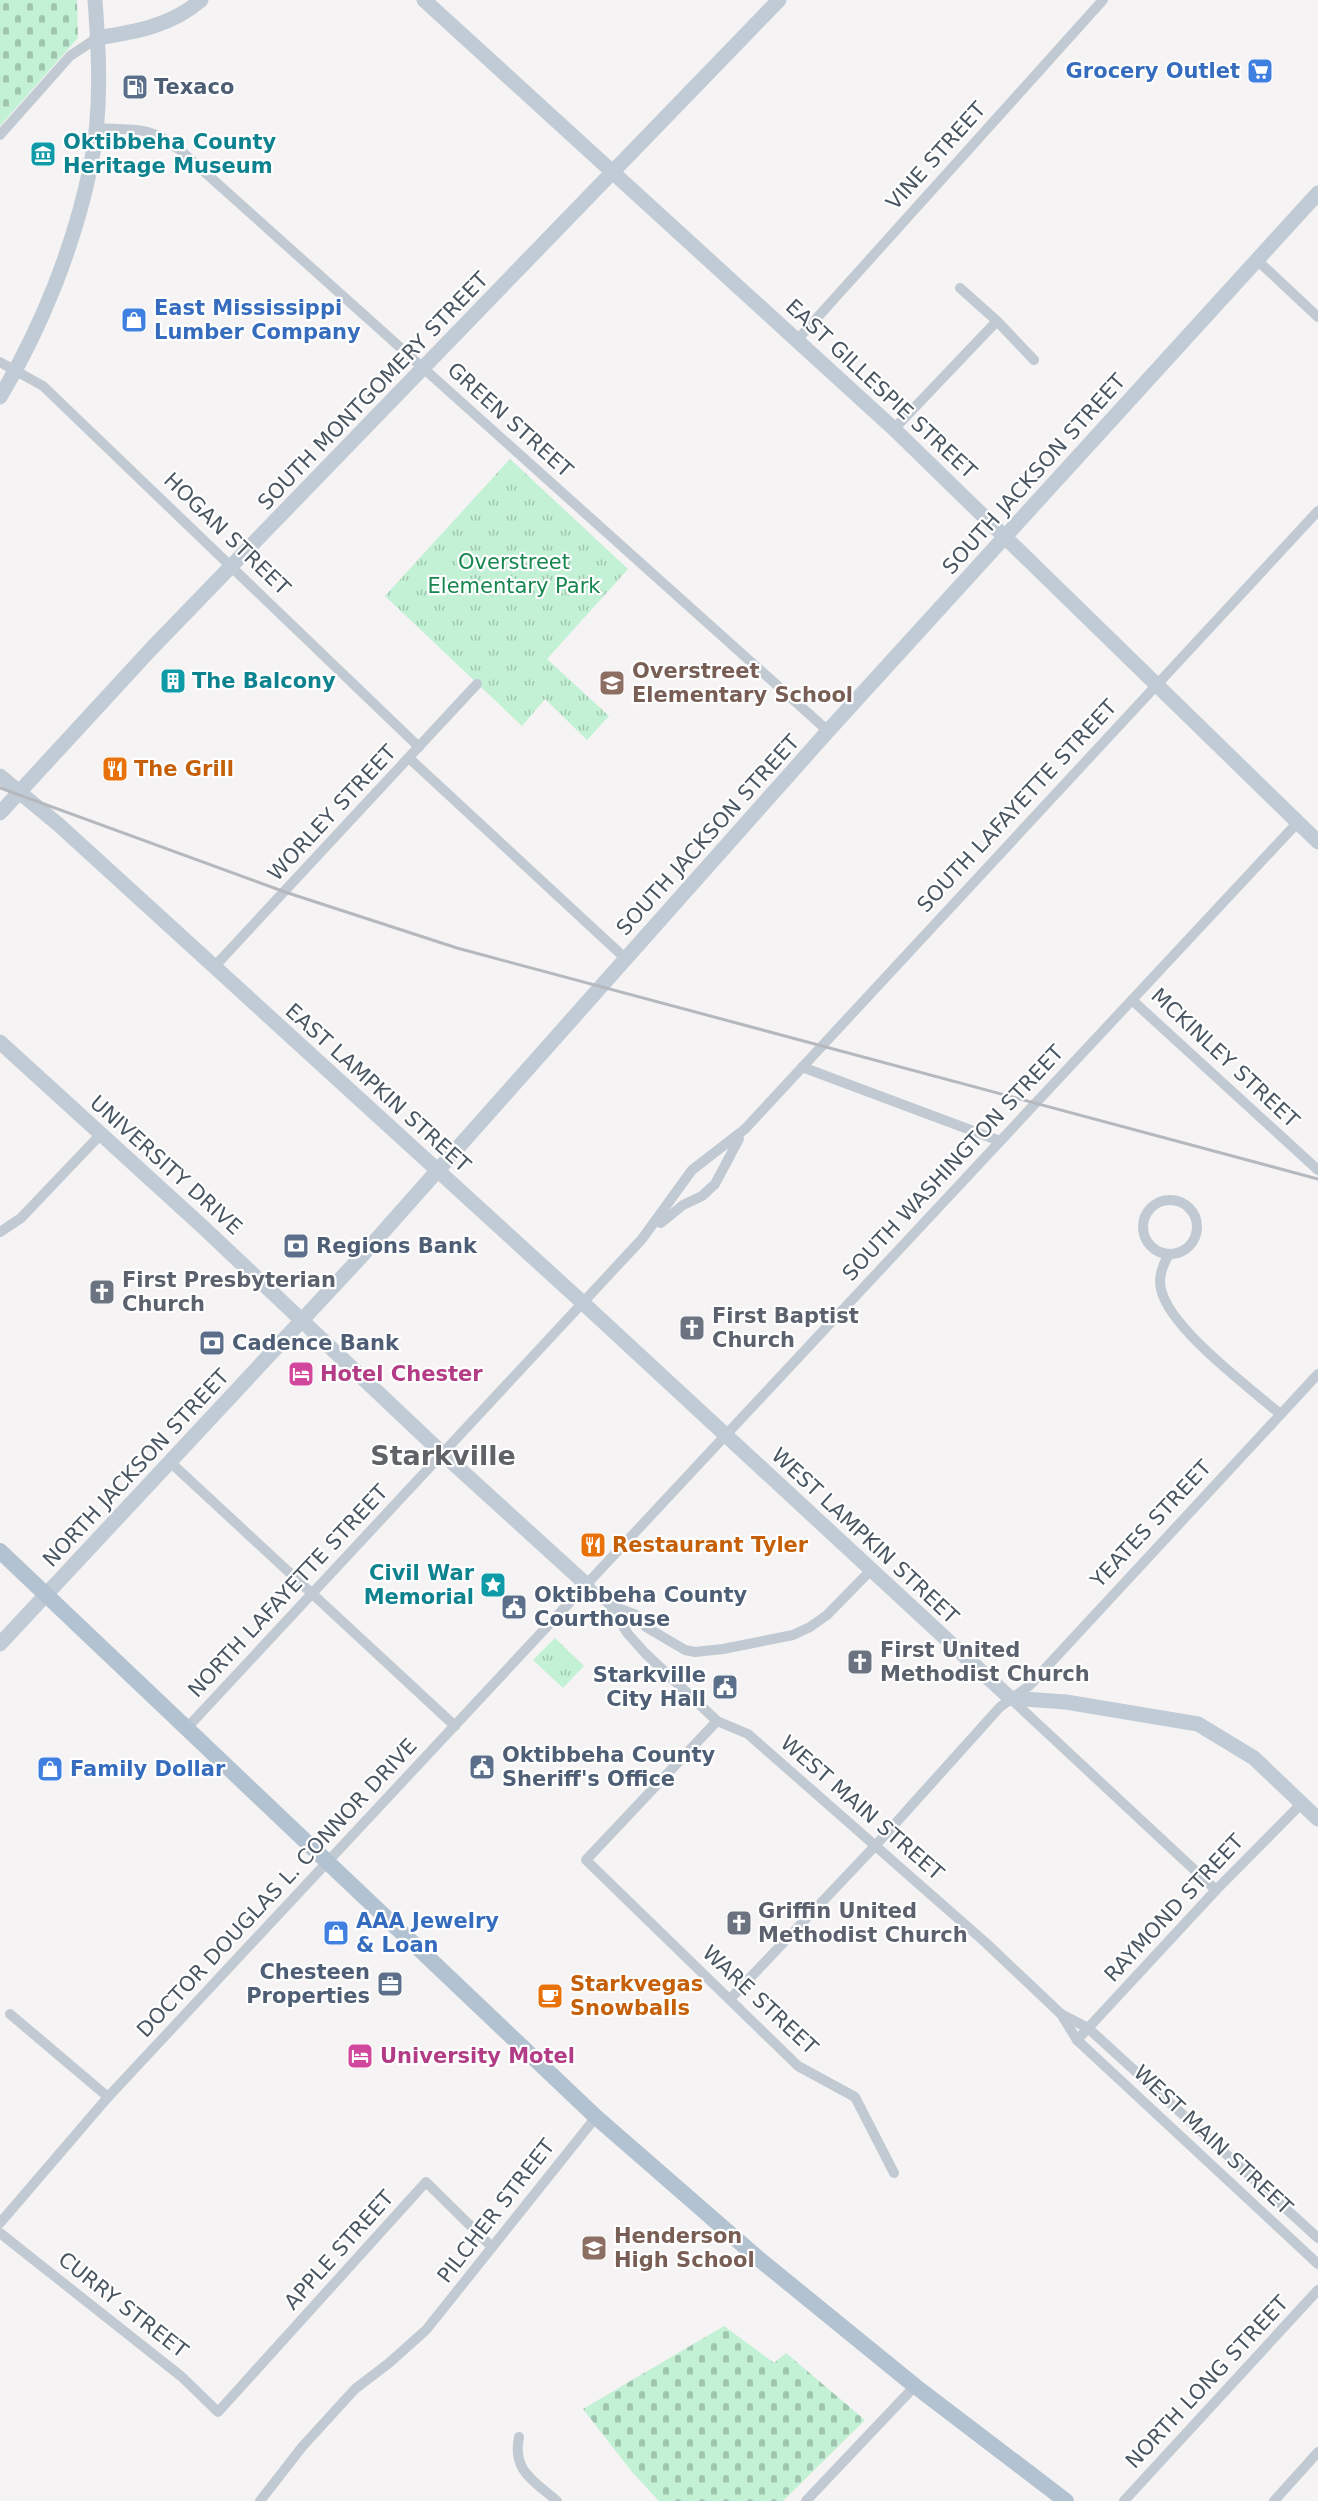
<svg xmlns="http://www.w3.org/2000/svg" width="1318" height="2501" font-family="'DejaVu Sans',sans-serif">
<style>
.grass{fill:url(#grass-tufts)}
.cemetery{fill:url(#cemetery-stones)}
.garden{fill:#c3f1d5}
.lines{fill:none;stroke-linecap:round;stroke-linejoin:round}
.street{stroke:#c1cad2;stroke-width:10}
.secondary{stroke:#c1cbd6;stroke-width:15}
.primary{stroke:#b3c2d1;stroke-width:16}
.rail{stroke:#b5b8bd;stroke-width:3}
.labels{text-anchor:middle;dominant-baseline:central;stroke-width:4.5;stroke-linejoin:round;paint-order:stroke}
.shop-label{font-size:21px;font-weight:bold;fill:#366cbe;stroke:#fff;text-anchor:start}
.service-label{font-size:21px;font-weight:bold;fill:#4e5e75;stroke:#fff;text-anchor:start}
.culture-label{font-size:21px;font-weight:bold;fill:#0d838f;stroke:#fff;text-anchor:start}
.street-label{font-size:21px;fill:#4a5661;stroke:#fff}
.park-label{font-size:21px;fill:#17864f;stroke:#fff}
.education-label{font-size:21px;font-weight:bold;fill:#785e54;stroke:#fff;text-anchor:start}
.food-label{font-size:21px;font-weight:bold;fill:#c56008;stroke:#fff;text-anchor:start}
.worship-label{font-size:21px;font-weight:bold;fill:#5b616d;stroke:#fff;text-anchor:start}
.hotel-label{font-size:21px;font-weight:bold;fill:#b23c85;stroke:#fff;text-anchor:start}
.district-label{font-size:27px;font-weight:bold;fill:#5f6368;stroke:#fff}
</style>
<defs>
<pattern id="grass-tufts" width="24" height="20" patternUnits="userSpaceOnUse" patternTransform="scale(1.5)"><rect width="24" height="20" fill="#c3f1d5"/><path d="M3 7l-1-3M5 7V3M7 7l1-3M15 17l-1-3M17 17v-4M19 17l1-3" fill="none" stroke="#a0c6b0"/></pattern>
<pattern id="cemetery-stones" width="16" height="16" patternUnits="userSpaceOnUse" patternTransform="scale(1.5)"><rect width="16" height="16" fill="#c3f1d5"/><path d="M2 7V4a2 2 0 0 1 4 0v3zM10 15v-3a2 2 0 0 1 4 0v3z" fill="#a0c6b0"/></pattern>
</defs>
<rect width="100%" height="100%" fill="#f5f3f3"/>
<g class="grass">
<polygon points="510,459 628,569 547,659 609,716 587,740 545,699 522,726 385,596"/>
<polygon points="555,1638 584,1666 563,1688 533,1660"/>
</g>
<g class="cemetery">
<polygon points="0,0 77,0 78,38 0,126"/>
<polygon points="724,2326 774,2363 786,2353 865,2420 783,2501 659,2501 632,2472 583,2409"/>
</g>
<polygon class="garden" points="495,548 515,565 500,581 480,564"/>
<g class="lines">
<g class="street">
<path d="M96 128C134 131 147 124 180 150L828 731"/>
<polyline points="0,135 70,56 97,38"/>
<polyline points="1257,260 1318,317"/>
<polyline points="960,288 997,321 1034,360"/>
<polyline points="798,339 1103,0"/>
<polyline points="0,362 43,386 419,747"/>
<polyline points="894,429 997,321"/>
<polyline points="409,758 626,959"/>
<polyline points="214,967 477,684"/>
<polyline points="1132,1000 1318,1170"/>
<polyline points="802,1067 1000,1141"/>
<circle cx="1170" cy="1227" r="27"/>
<polyline points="661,1223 683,1205 702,1196 715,1184 739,1139"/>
<polyline points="0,1232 21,1218 101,1134"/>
<path d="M1169 1254C1163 1265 1158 1276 1161 1289 1169 1328 1249 1387 1280 1414"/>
<polyline points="169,1461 455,1726"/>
<polyline points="587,1585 610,1605 628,1634 645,1653 717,1721 748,1734 986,1943 1061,2014 1077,2040 1318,2264"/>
<polyline points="610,1605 636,1615 646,1627 685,1650 695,1652 723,1649 793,1635 810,1627 827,1615 871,1570"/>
<polyline points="1010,1698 1216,1890"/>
<polyline points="717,1721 586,1860 798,2066 855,2097 894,2173"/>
<polyline points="186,1729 642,1239 692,1170 745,1129 1318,511"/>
<polyline points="730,1999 875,1846 1000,1707 1029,1686 1318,1374"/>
<polyline points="10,2014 108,2097"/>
<polyline points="1061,2014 1088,2028 1318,2238"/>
<polyline points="1077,2040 1216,1890 1301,1804"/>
<polyline points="0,2223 108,2097 1299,821"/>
<polyline points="0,2233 182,2377 218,2412 426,2182 492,2247"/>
<path d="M519 2437C512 2471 534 2481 557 2501"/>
<polyline points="260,2501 302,2447 355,2389 389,2363 426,2330 596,2117"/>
<polyline points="806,2501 915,2386"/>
<polyline points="1124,2501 1318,2290"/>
<polyline points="1274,2501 1318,2452"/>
</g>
<g class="secondary">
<polyline points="424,0 894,429 1318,842"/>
<path d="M97 38C135 32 171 26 201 0"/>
<path d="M0 397C42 327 75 244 91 164 102 112 99 53 95 0"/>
<polyline points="0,776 59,825 583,1303 1010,1698 1066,1702 1198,1724 1254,1758 1318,1819"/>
<polyline points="0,813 152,648 779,0"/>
<polyline points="0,1042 204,1228 443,1454 587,1585"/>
<polyline points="0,1644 359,1259 828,731 1318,193"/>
</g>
<polyline class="primary" points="0,1551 596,2117 759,2259 915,2386 1066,2501"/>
<polyline class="rail" points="0,788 285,892 457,948 1318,1179"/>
</g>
<defs>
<g id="supermarket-square" transform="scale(1.35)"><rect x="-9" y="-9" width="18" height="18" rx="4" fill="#3f7fe0" stroke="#fff"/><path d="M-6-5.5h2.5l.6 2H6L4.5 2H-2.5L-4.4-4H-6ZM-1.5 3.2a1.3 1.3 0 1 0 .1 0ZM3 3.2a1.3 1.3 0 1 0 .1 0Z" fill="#fff"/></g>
<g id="fuel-square" transform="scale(1.35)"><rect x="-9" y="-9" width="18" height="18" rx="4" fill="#5c6f8a" stroke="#fff"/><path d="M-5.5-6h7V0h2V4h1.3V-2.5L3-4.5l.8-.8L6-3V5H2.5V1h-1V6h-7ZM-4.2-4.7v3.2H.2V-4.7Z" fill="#fff"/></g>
<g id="museum-square" transform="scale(1.35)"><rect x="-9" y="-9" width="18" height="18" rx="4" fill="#0f9aa8" stroke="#fff"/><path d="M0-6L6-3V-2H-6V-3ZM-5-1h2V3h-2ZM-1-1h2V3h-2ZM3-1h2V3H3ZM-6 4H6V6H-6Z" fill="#fff"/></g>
<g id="shop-square" transform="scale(1.35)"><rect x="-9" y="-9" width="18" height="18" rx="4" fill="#3f7fe0" stroke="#fff"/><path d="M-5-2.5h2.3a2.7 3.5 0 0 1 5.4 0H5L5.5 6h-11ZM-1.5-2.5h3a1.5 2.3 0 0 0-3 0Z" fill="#fff"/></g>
<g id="building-square" transform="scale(1.35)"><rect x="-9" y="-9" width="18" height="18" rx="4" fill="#0f9aa8" stroke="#fff"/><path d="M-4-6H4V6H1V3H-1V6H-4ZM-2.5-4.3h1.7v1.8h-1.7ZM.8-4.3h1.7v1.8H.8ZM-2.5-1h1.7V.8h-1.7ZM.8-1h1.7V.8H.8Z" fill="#fff"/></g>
<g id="school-square" transform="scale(1.35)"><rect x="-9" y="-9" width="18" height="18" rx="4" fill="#8d6e63" stroke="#fff"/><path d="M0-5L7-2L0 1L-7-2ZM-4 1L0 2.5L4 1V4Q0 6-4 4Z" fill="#fff"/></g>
<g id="restaurant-square" transform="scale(1.35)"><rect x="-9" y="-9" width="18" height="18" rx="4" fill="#e8710a" stroke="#fff"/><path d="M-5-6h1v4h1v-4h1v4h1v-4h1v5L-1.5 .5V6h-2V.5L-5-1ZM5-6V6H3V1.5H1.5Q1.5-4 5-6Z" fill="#fff"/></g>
<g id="bank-square" transform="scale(1.35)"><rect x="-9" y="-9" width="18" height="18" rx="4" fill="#5c6f8a" stroke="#fff"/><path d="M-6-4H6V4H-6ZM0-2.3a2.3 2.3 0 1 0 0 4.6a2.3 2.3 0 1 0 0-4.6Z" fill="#fff"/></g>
<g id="church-square" transform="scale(1.35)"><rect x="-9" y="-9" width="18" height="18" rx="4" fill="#6b7280" stroke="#fff"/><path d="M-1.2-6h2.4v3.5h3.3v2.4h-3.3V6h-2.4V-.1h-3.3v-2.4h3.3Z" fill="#fff"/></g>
<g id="hotel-square" transform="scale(1.35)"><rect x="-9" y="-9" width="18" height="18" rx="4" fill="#d1479c" stroke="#fff"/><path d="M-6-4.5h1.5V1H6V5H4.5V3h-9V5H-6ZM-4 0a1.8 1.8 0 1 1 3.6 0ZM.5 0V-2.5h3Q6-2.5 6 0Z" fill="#fff"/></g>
<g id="sight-square" transform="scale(1.35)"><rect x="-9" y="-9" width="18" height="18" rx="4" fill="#0f9aa8" stroke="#fff"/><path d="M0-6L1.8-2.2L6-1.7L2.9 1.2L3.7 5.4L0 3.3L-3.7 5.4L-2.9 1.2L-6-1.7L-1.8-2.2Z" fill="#fff"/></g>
<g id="civic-square" transform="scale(1.35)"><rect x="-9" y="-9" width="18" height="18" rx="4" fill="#5c6f8a" stroke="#fff"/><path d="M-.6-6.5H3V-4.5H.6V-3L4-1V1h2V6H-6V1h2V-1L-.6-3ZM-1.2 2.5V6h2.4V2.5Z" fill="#fff"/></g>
<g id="office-square" transform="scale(1.35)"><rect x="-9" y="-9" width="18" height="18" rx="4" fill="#5c6f8a" stroke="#fff"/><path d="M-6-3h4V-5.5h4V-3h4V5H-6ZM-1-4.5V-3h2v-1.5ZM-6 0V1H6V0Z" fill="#fff"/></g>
<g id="cafe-square" transform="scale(1.35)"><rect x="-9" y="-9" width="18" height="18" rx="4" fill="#e8710a" stroke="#fff"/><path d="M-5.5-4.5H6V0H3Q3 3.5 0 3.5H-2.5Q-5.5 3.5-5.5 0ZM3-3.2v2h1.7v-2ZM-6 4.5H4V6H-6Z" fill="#fff"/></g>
</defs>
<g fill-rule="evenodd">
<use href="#supermarket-square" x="1260" y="71"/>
<use href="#fuel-square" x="135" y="87"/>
<use href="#museum-square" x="43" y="154"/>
<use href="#shop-square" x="134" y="320"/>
<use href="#building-square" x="173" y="681"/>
<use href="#school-square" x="612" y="683"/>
<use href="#restaurant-square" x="115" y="769"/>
<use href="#bank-square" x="296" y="1246"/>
<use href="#church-square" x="102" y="1292"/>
<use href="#church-square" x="692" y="1328"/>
<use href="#bank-square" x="212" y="1343"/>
<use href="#hotel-square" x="301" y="1374"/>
<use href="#restaurant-square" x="593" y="1545"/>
<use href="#sight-square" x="493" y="1585"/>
<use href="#civic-square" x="514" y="1607"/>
<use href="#church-square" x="860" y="1662"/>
<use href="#civic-square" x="725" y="1687"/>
<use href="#civic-square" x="482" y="1767"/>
<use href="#shop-square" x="50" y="1769"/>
<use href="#church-square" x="739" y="1923"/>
<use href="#shop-square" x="336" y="1933"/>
<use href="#office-square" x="390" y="1984"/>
<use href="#cafe-square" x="550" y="1996"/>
<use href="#hotel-square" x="360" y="2056"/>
<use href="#school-square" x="594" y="2248"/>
</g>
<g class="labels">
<g class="shop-label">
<text x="1240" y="71" text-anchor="end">Grocery Outlet</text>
<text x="154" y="308">East Mississippi<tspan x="154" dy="24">Lumber Company</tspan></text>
<text x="70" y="1769">Family Dollar</text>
<text x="356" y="1921">AAA Jewelry<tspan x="356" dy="24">&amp; Loan</tspan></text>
</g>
<g class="service-label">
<text x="154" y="87">Texaco</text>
<text x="316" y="1246">Regions Bank</text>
<text x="232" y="1343">Cadence Bank</text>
<text x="534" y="1595">Oktibbeha County<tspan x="534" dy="24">Courthouse</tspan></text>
<text x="706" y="1675" text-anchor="end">Starkville<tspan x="706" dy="24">City Hall</tspan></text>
<text x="502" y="1755">Oktibbeha County<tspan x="502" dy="24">Sheriff's Office</tspan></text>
<text x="370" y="1972" text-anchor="end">Chesteen<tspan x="370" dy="24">Properties</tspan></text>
</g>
<g class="culture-label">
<text x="63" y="142">Oktibbeha County<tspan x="63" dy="24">Heritage Museum</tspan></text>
<text x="192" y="681">The Balcony</text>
<text x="474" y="1573" text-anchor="end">Civil War<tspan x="474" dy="24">Memorial</tspan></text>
</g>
<g class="street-label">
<text transform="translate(936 156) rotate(-48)">VINE STREET</text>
<text transform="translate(881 389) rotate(43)">EAST GILLESPIE STREET</text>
<text transform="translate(373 391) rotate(-46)">SOUTH MONTGOMERY STREET</text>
<text transform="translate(510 420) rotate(42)">GREEN STREET</text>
<text transform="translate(1034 474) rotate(-48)">SOUTH JACKSON STREET</text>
<text transform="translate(227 534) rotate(44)">HOGAN STREET</text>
<text transform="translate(1017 806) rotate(-47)">SOUTH LAFAYETTE STREET</text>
<text transform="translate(332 813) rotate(-47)">WORLEY STREET</text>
<text transform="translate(708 835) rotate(-48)">SOUTH JACKSON STREET</text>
<text transform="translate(1225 1058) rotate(43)">MCKINLEY STREET</text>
<text transform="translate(378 1088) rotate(42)">EAST LAMPKIN STREET</text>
<text transform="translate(953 1163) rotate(-47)">SOUTH WASHINGTON STREET</text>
<text transform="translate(166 1165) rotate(42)">UNIVERSITY DRIVE</text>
<text transform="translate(136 1468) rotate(-47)">NORTH JACKSON STREET</text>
<text transform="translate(1151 1524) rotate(-47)">YEATES STREET</text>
<text transform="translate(865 1536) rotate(43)">WEST LAMPKIN STREET</text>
<text transform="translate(288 1591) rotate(-47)">NORTH LAFAYETTE STREET</text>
<text transform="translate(862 1808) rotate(41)">WEST MAIN STREET</text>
<text transform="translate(277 1888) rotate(-47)">DOCTOR DOUGLAS L. CONNOR DRIVE</text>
<text transform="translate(1174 1908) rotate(-47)">RAYMOND STREET</text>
<text transform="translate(760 2000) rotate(43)">WARE STREET</text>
<text transform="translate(1213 2140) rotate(43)">WEST MAIN STREET</text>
<text transform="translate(496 2211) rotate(-52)">PILCHER STREET</text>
<text transform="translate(339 2250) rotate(-48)">APPLE STREET</text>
<text transform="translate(123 2305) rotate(38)">CURRY STREET</text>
<text transform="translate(1207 2382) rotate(-47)">NORTH LONG STREET</text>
</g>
<g class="park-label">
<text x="514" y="562">Overstreet<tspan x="514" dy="24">Elementary Park</tspan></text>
</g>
<g class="education-label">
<text x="632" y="671">Overstreet<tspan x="632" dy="24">Elementary School</tspan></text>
<text x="614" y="2236">Henderson<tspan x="614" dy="24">High School</tspan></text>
</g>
<g class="food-label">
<text x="134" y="769">The Grill</text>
<text x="612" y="1545">Restaurant Tyler</text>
<text x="570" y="1984">Starkvegas<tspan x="570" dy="24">Snowballs</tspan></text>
</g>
<g class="worship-label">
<text x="122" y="1280">First Presbyterian<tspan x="122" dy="24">Church</tspan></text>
<text x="712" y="1316">First Baptist<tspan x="712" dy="24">Church</tspan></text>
<text x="880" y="1650">First United<tspan x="880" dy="24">Methodist Church</tspan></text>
<text x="758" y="1911">Griffin United<tspan x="758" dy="24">Methodist Church</tspan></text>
</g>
<g class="hotel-label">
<text x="320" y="1374">Hotel Chester</text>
<text x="380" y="2056">University Motel</text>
</g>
<g class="district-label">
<text x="443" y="1455">Starkville</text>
</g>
</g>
</svg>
